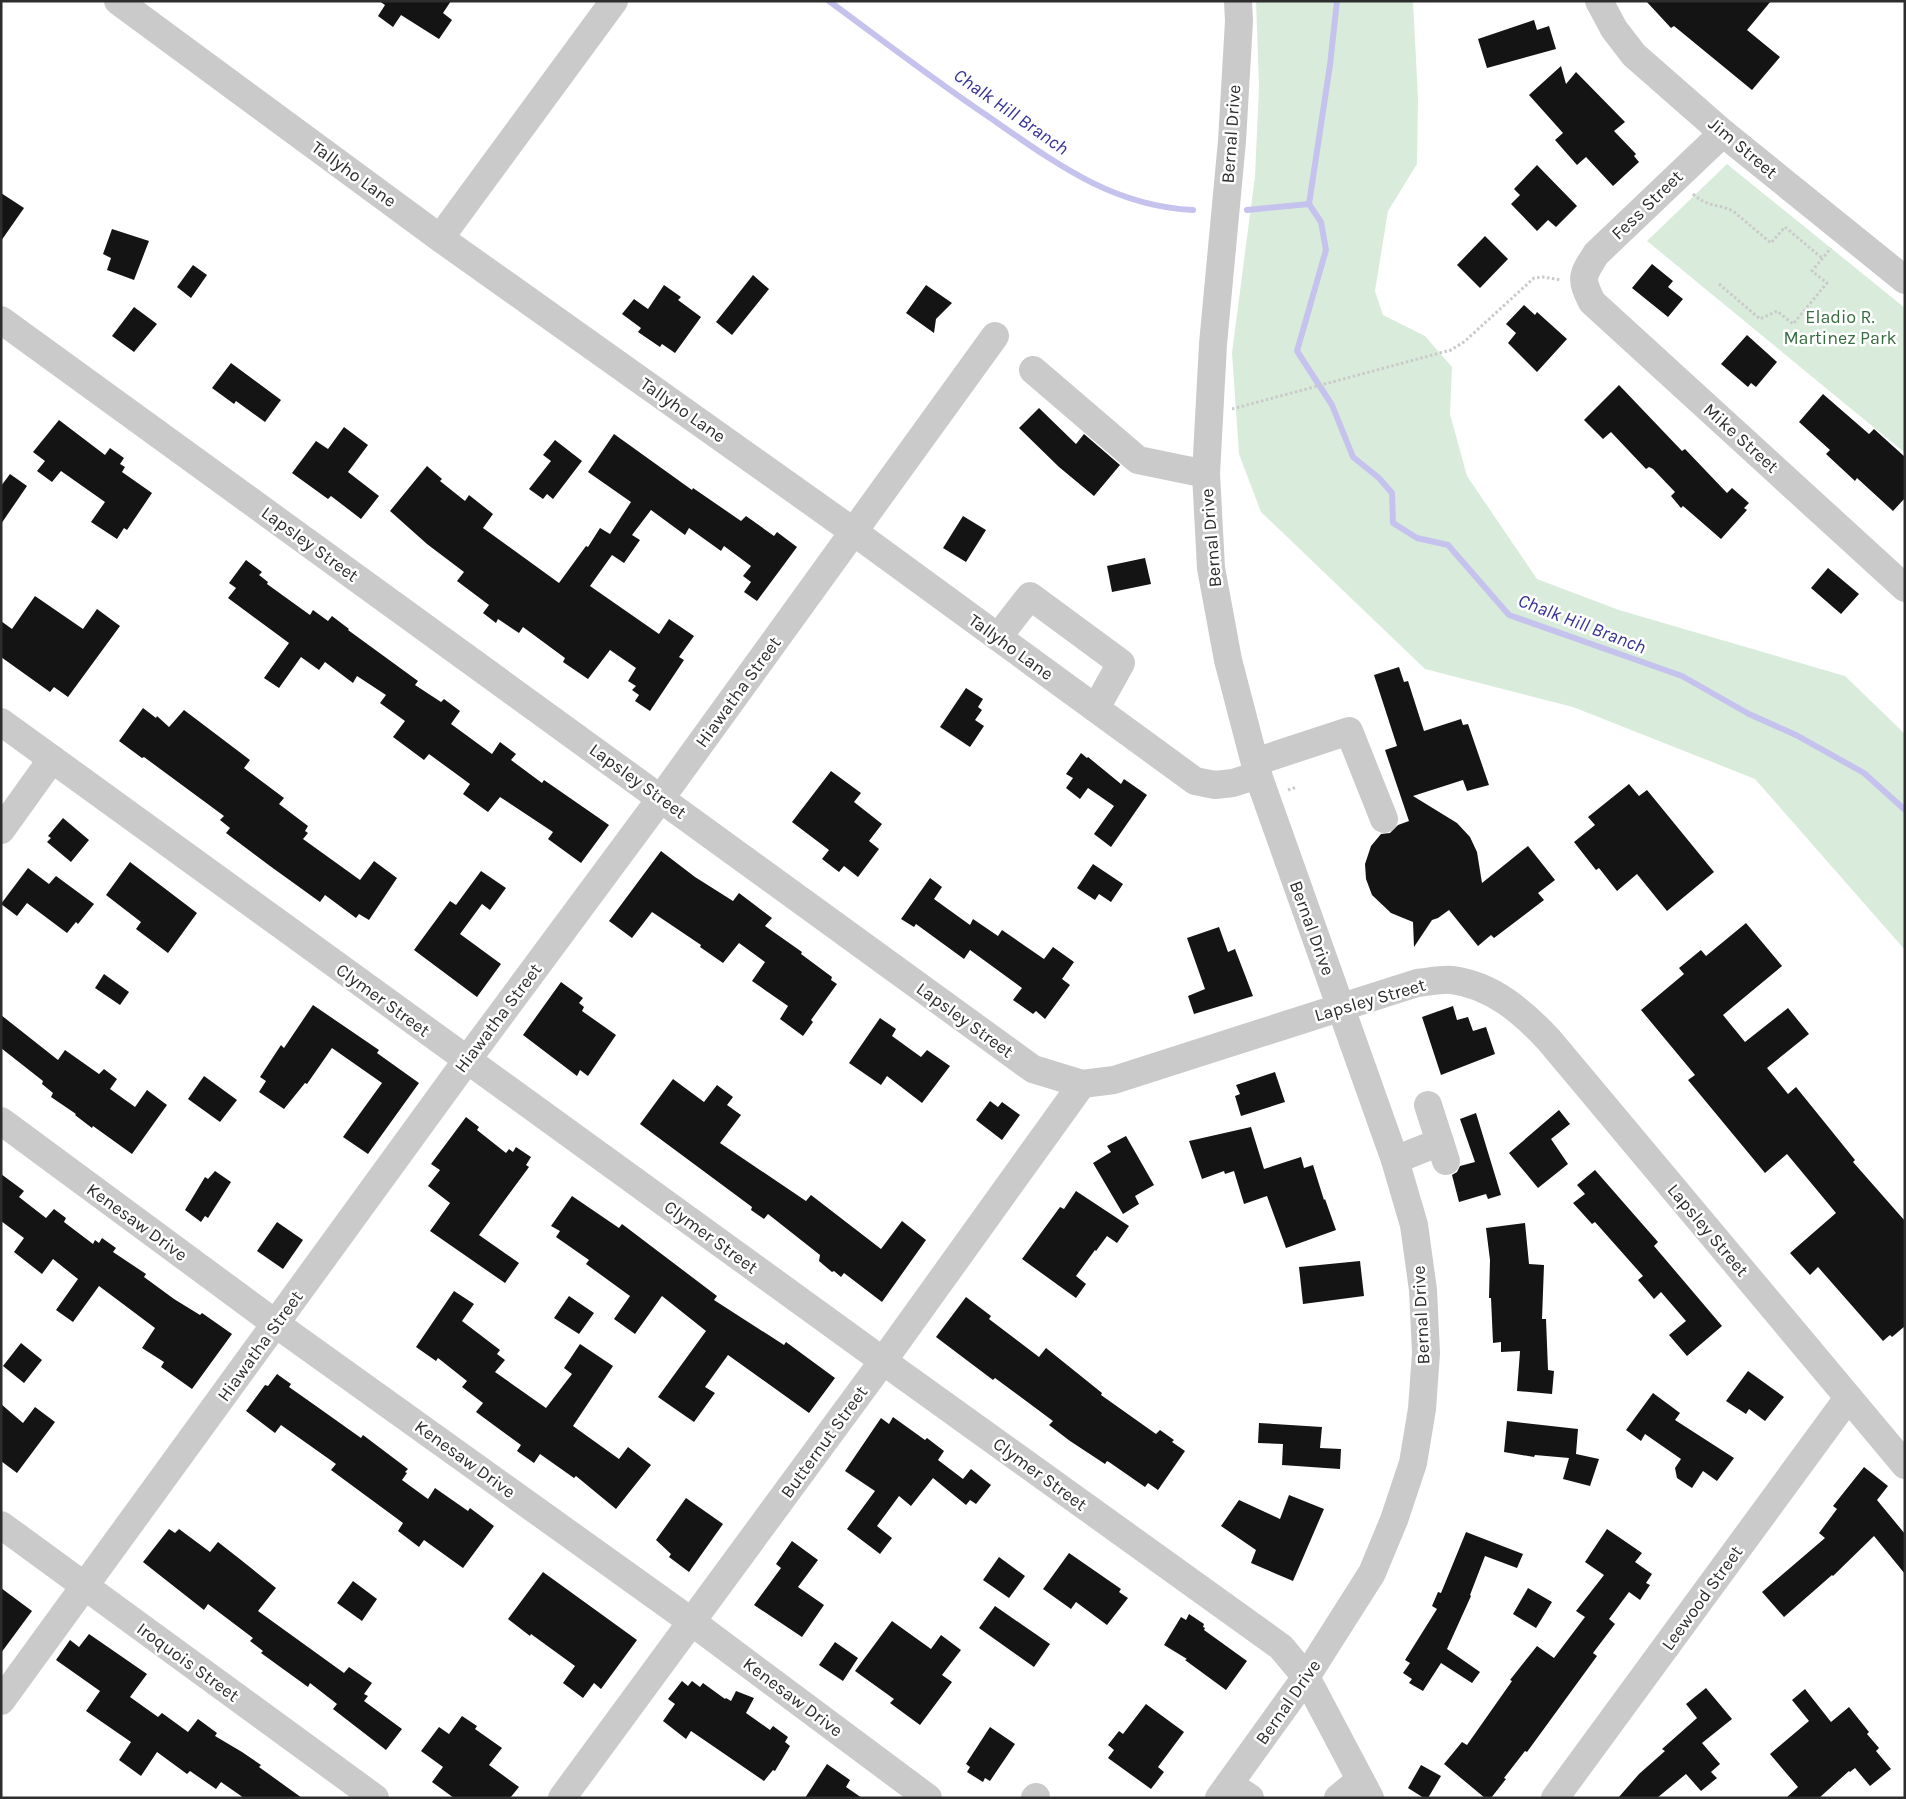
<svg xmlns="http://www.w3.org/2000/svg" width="1906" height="1799" font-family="Karla,sans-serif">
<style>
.green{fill:#d9ecdb}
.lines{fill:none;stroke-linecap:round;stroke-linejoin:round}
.stream{stroke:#c5c3ee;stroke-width:6}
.building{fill:#141414}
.path{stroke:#cacaca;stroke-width:3;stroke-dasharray:2.5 2.5;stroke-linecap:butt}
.minor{stroke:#cacaca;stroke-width:28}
.labels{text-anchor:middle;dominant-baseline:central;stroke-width:5;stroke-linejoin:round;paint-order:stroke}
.street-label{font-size:18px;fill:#2d2d2d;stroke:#fff}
.park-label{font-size:18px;fill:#376d40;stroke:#fff}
.water-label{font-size:19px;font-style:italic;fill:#373496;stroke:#fff}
</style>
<rect width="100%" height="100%" fill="#fff"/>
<g class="green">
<polygon points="1256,1 1413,1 1418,98 1417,164 1388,211 1375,291 1383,315 1425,336 1452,367 1450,414 1467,476 1537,579 1619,610 1845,676 1905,734 1905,950 1755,779 1573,707 1425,669 1261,512 1239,454 1232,353 1255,176 1259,87"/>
<polygon points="1727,164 1905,308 1905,453 1647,241"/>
</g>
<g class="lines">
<g class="stream">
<path d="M829 1C882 40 934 80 989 117 1054 162 1111 206 1193 210"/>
<polyline points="1309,204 1330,65 1337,1"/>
<polyline points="1247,210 1309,204 1321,222 1326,250 1297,351 1332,405 1353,457 1379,478 1392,493 1393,523 1417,538 1448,545 1509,615 1682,676 1749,714 1796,735 1864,773 1905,810"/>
</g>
</g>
<g class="building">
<polygon points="379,1 451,1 443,13 452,20 439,39 401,15 393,27 378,16 385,5"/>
<polygon points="1646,1 1771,1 1747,30 1780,57 1752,90 1674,26 1671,28"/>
<polygon points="1534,20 1537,30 1549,26 1556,49 1487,68 1478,39"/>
<polygon points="1561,66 1566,84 1576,72 1625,122 1614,131 1636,154 1634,156 1639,162 1613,186 1586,157 1577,165 1555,140 1563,133 1529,95"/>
<polygon points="1537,165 1577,206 1556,227 1548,220 1537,231 1511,204 1520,195 1514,189"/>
<polygon points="1,193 24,208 1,241"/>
<polygon points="112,229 149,241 134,280 107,270 111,258 103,254"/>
<polygon points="1485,236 1508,259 1480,288 1457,265"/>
<polygon points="1652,264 1673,281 1668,287 1683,299 1668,317 1632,288"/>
<polygon points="193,265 207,275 191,298 177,287"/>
<polygon points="753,275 769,289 732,335 716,322"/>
<polygon points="664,285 681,297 678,300 701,317 675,353 662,344 660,347 638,332 641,328 622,314 634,299 648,309"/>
<polygon points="926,285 952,303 936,319 934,333 906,313"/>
<polygon points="1524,305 1535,315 1537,312 1567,339 1537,372 1508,343 1516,333 1506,324"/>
<polygon points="134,307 157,324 134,352 112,336"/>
<polygon points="1747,335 1777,362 1756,387 1751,383 1748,387 1721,364"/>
<polygon points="231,363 281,400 265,422 236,401 234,404 212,388"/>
<polygon points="1619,385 1682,451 1685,449 1727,493 1732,488 1749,503 1744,508 1747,510 1721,539 1683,506 1681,508 1671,496 1675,492 1653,469 1649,467 1646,469 1611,432 1603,439 1584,420"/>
<polygon points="1823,394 1869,434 1874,429 1905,457 1905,498 1893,511 1857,478 1855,481 1826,454 1830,450 1799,422"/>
<polygon points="1039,408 1076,444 1084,434 1120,465 1094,496 1059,467 1019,428"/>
<polygon points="59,420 105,455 110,448 124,458 120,464 125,467 122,472 152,493 127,530 124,528 117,539 91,522 105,502 61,471 52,482 37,471 45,461 33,452"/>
<polygon points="344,427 368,445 348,472 379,496 361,519 331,496 328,499 292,473 316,441 328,449"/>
<polygon points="614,434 692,490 693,488 741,521 746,516 774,536 777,532 797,547 757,601 744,592 751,582 743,576 751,566 724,546 721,551 689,528 685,535 651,510 632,535 640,540 624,563 612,555 590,586 659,634 669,619 694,636 679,657 684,660 650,711 635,701 639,695 632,690 636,686 628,681 636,668 610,650 588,679 563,662 565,658 523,627 519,633 498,619 496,623 483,613 489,605 457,581 464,572 427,544 390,511 427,466 442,479 440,481 465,501 469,495 493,514 483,528 559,583 586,546 588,547 600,528 610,534 631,502 588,472"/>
<polygon points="555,440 582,461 553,499 547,494 543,499 529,489 551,461 543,455"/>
<polygon points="10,474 27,486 1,524 1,486"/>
<polygon points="963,516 986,530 966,562 943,548"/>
<polygon points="1145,558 1151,584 1112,592 1107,566"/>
<polygon points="246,560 262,572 259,575 268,582 267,584 310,615 313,610 328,621 332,616 349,629 348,630 418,681 415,685 441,702 444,699 460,711 451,724 492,754 500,742 516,754 511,760 542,783 544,780 609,825 581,863 548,839 553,832 500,797 488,812 463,794 470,784 429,754 424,760 393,737 405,721 380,703 386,695 357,676 353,683 325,662 319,670 301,657 279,688 264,678 289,643 228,598 236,588 229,583"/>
<polygon points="1828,568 1859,594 1841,614 1811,588"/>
<polygon points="35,596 83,629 97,609 120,626 68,697 54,687 50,692 1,657 1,621 12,629"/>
<polygon points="1399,667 1404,682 1408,681 1424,731 1461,719 1463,725 1468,724 1489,785 1467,791 1463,780 1413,796 1457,823 1470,837 1477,852 1482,883 1528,846 1555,880 1538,893 1544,900 1494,938 1491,935 1478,946 1449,910 1438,918 1432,920 1414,947 1413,922 1391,913 1372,895 1366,879 1365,864 1371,846 1381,834 1390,833 1398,825 1409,821 1385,750 1397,746 1374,675"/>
<polygon points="966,688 983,699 978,707 982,710 975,720 984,726 970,747 940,727"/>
<polygon points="143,708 156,718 157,716 169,727 184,710 250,760 244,768 284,798 279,804 308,826 305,831 308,833 303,839 360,880 374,861 397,878 369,920 359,914 356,918 325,895 320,902 270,866 226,833 230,828 220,820 224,816 144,757 142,758 119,741"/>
<polygon points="1081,753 1087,758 1088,757 1121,784 1124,779 1147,795 1111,847 1094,834 1114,806 1088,788 1080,799 1066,788 1073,778 1066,774"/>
<polygon points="831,771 861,793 854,802 882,824 869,841 879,849 858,877 844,866 839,872 822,859 829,850 792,822"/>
<polygon points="1629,784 1639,796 1647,790 1714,872 1667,911 1637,874 1617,891 1599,868 1596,870 1574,842 1595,825 1588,817"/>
<polygon points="63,818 89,840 71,862 47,842 51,838 48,836"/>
<polygon points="661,851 695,877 733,901 739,893 772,918 765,926 802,952 801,954 832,977 831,980 837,984 811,1020 813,1022 803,1036 780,1019 788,1006 752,981 765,962 739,943 723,963 700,947 701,945 652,912 632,938 609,921"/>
<polygon points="130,862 197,913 168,953 136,929 141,922 106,895"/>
<polygon points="1093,864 1123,884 1111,902 1099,894 1095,900 1077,888"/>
<polygon points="28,868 49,884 56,876 94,904 78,924 76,922 67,933 27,903 17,916 1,904"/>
<polygon points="481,871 506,888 490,910 482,904 460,934 501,964 477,997 414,950 450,901 456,905"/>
<polygon points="930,878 942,887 934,899 970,925 973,919 998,936 1002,930 1044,959 1053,947 1074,962 1062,979 1070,985 1045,1019 1036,1011 1033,1014 1013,1000 1022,988 970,950 964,959 916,924 914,927 901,919"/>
<polygon points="1746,923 1782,966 1723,1015 1745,1042 1788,1008 1809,1034 1767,1068 1788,1094 1796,1087 1855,1160 1853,1162 1905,1221 1905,1326 1892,1337 1890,1335 1883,1341 1818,1267 1810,1275 1790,1253 1836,1213 1787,1154 1765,1173 1688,1080 1695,1075 1641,1010 1684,974 1679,968 1701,950 1706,956"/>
<polygon points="1219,927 1228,952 1235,949 1253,996 1194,1014 1188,996 1205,989 1187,938"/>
<polygon points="104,974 129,992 120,1005 95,988"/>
<polygon points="561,982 583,998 579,1003 584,1007 582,1011 616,1035 588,1076 580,1070 577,1076 523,1035"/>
<polygon points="313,1005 379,1050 377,1053 419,1083 368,1154 343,1137 382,1083 332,1048 307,1084 305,1083 284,1109 259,1092 266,1081 260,1077 281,1045 284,1048"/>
<polygon points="1453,1006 1457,1020 1468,1017 1473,1031 1486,1027 1495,1054 1441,1075 1422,1017"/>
<polygon points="1,1015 58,1060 65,1050 99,1074 104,1069 117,1079 110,1089 135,1107 147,1090 167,1105 132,1154 93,1126 92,1128 75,1115 76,1114 51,1097 53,1093 42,1084 43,1081 1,1048"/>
<polygon points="880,1018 896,1029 892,1036 921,1057 927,1050 950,1066 922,1103 887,1076 881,1085 849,1063"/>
<polygon points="1275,1072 1285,1102 1241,1116 1235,1096 1240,1094 1236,1085"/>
<polygon points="204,1076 237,1100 220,1122 188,1099"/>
<polygon points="673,1079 704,1102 717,1085 733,1097 727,1105 741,1115 720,1143 806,1201 811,1195 881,1249 902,1221 926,1240 882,1302 844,1273 841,1277 834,1271 832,1272 819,1261 820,1255 768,1214 764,1219 751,1210 752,1207 640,1124"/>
<polygon points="990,1101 998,1107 1002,1102 1020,1115 1002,1140 976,1120"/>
<polygon points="1559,1110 1570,1124 1551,1139 1568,1164 1538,1188 1509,1153"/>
<polygon points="1476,1113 1501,1195 1488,1199 1486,1194 1459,1202 1452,1175 1457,1172 1460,1166 1475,1162 1460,1119"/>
<polygon points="466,1117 479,1127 477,1130 506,1153 509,1149 513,1152 516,1147 531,1157 526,1165 529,1167 479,1235 519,1263 505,1283 430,1231 450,1203 428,1186 440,1170 431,1164"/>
<polygon points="1251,1127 1264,1169 1301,1157 1304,1168 1313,1165 1324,1200 1325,1199 1336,1230 1286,1248 1267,1196 1244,1204 1234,1171 1225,1174 1224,1171 1202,1179 1189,1141"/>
<polygon points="1126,1136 1154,1185 1135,1196 1139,1204 1123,1214 1093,1163 1111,1152 1107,1146"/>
<polygon points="1595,1170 1658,1242 1654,1246 1722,1326 1687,1356 1669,1335 1686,1321 1661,1292 1654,1299 1638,1280 1643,1276 1595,1222 1592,1224 1573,1203 1585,1194 1577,1185"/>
<polygon points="215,1171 231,1182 208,1218 205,1216 201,1222 185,1210 205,1177 208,1179"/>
<polygon points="1,1174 24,1191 19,1197 46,1218 54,1209 66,1218 64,1222 93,1244 95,1240 99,1243 102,1238 116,1248 113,1252 146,1274 144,1277 174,1299 200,1315 202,1313 232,1334 192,1389 161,1367 164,1362 142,1348 155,1328 99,1286 73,1322 56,1310 78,1279 53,1259 42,1274 14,1252 24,1238 1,1221"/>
<polygon points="1076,1191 1129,1226 1117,1243 1107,1236 1096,1251 1095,1250 1076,1276 1086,1284 1076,1298 1022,1259 1060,1207 1064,1209"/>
<polygon points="572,1196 619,1228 622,1224 717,1296 714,1300 784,1345 786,1342 835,1378 809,1413 728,1355 705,1387 715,1393 694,1422 658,1397 706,1331 662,1296 635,1334 614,1319 630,1296 586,1264 589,1260 556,1237 560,1231 551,1226"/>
<polygon points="277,1222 303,1240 283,1269 257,1251"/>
<polygon points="1525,1223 1529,1264 1544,1265 1542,1319 1546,1319 1548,1370 1554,1371 1552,1394 1517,1391 1520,1351 1501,1352 1501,1342 1493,1343 1491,1298 1489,1298 1490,1260 1486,1228"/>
<polygon points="1360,1261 1364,1296 1303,1304 1299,1267"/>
<polygon points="454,1291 474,1304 462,1321 500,1350 497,1354 505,1360 495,1372 546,1408 572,1374 564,1368 580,1344 613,1366 573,1426 619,1459 628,1447 651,1465 616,1509 576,1476 574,1478 540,1454 534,1463 517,1451 521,1445 476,1412 483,1403 462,1387 467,1381 438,1358 436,1361 416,1347"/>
<polygon points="569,1296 594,1313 579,1334 554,1318"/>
<polygon points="966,1297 991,1316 989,1319 1039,1357 1046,1348 1102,1393 1101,1395 1156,1434 1160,1430 1174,1440 1172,1442 1185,1451 1158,1490 1148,1483 1145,1487 1109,1462 1107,1461 1105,1464 1070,1441 1049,1425 1053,1421 995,1378 993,1380 936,1337"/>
<polygon points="21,1343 42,1360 24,1383 3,1366"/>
<polygon points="1748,1371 1784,1397 1765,1421 1749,1409 1746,1414 1726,1401"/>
<polygon points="277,1374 291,1384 289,1387 316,1406 361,1438 363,1435 408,1469 405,1472 407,1473 402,1480 428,1499 435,1488 468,1511 470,1508 494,1526 463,1568 424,1540 419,1547 398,1531 403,1523 331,1470 336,1464 281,1425 275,1433 246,1411 265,1385 268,1386"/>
<polygon points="1653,1393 1680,1413 1675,1420 1734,1458 1717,1481 1703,1471 1692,1488 1677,1478 1675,1468 1681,1459 1645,1434 1641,1441 1626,1430"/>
<polygon points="1,1404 23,1423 35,1407 55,1422 17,1473 1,1461"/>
<polygon points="893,1417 925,1440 927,1438 944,1451 938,1460 963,1479 971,1469 991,1485 976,1504 970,1500 966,1505 933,1478 911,1506 899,1496 877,1526 892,1538 880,1554 847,1529 875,1491 845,1471 881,1418 889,1424"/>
<polygon points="1507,1421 1578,1429 1576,1454 1599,1459 1590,1486 1563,1479 1569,1458 1535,1455 1534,1457 1504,1452"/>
<polygon points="1259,1423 1322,1427 1320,1448 1341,1449 1340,1469 1282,1465 1283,1444 1258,1443"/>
<polygon points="1864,1467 1888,1486 1877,1500 1905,1534 1905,1574 1874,1536 1833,1576 1832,1575 1784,1617 1762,1592 1825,1538 1819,1533 1837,1509 1833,1506"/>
<polygon points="1289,1495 1324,1509 1293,1581 1251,1563 1256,1550 1221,1526 1239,1500 1280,1519"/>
<polygon points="686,1498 723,1524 689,1572 669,1557 671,1554 656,1540"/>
<polygon points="169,1529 175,1533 179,1529 210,1552 218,1542 241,1560 276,1588 258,1611 344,1673 349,1667 372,1683 364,1694 368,1696 364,1701 402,1729 386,1750 333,1709 337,1704 310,1683 308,1687 261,1653 263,1651 250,1641 253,1638 208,1604 204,1610 143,1562"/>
<polygon points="1607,1529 1642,1553 1635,1562 1652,1574 1646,1583 1650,1585 1640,1600 1629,1592 1609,1619 1615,1624 1593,1653 1597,1656 1527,1752 1525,1751 1504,1778 1506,1779 1491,1798 1485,1798 1444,1764 1462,1742 1467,1745 1512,1681 1510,1680 1537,1646 1554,1658 1585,1617 1576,1611 1604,1575 1585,1562"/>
<polygon points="1466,1532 1523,1554 1517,1568 1485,1556 1470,1595 1471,1596 1447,1649 1480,1672 1472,1683 1441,1663 1423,1691 1409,1683 1412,1679 1403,1673 1410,1663 1405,1660 1437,1609 1432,1606 1438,1592 1441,1593"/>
<polygon points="792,1541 818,1560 798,1587 824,1605 802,1637 754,1605 781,1568 776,1564"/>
<polygon points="1069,1553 1121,1589 1119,1592 1128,1598 1107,1625 1076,1602 1071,1609 1043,1589"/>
<polygon points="999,1557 1025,1576 1009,1598 983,1580"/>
<polygon points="543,1572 637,1640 601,1689 594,1683 583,1698 563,1683 575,1666 531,1634 530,1636 508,1619"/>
<polygon points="353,1581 377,1599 362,1621 337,1603"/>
<polygon points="1,1588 32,1611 1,1653"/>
<polygon points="1528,1588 1552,1602 1536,1628 1513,1614"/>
<polygon points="995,1606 1050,1644 1034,1667 979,1628"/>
<polygon points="1189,1614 1204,1624 1203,1627 1205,1628 1204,1630 1247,1661 1226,1690 1185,1660 1187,1659 1164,1645 1181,1617 1186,1620"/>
<polygon points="892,1621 931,1649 941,1635 961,1650 942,1675 952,1682 920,1725 890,1703 894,1699 855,1671"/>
<polygon points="89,1634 147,1674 130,1697 158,1717 162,1713 188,1732 198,1719 217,1733 215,1736 242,1752 261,1765 259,1767 302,1798 244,1798 221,1782 216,1789 190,1771 187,1774 157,1752 141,1776 119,1760 131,1742 86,1711 100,1691 56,1660 70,1640 79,1647"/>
<polygon points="835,1642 858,1658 843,1681 819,1665"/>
<polygon points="682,1681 688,1686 692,1681 700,1687 703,1683 725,1699 726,1698 731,1701 736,1691 754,1698 746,1713 770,1730 773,1726 788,1737 785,1742 790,1746 775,1771 773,1770 764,1781 691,1731 686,1739 663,1721 675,1704 668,1699"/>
<polygon points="1706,1688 1732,1719 1702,1743 1720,1764 1711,1772 1717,1778 1701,1791 1686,1774 1657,1798 1618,1798 1639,1774 1665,1751 1662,1749 1697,1718 1686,1704"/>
<polygon points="1805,1689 1831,1722 1849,1707 1869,1732 1867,1734 1879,1748 1876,1751 1891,1769 1870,1786 1855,1768 1850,1772 1849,1771 1819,1798 1786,1798 1798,1787 1770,1754 1809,1721 1792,1700"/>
<polygon points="1146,1704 1184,1732 1158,1767 1164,1772 1151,1789 1108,1758 1114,1750 1108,1745 1119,1731 1123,1734"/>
<polygon points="462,1716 477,1726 475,1729 502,1748 489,1765 519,1787 510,1798 454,1798 432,1782 443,1767 421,1751 439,1727 449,1734"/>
<polygon points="990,1727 1015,1744 990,1781 985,1778 983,1782 967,1772 970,1767 966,1764"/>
<polygon points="827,1764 850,1780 846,1787 862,1798 805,1798"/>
<polygon points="1421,1765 1441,1776 1428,1798 1424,1798 1408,1788"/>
</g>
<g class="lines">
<g class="path">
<path d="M1693 194C1709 208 1716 203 1733 211L1771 243 1785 227 1822 258"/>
<polyline points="1719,284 1760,319 1777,311 1793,324 1827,283 1812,271 1831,248"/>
<polyline points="1232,409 1451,350 1464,342 1534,278 1543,277 1561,280"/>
<polyline points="1288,790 1297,787"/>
</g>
<g class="minor">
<polyline points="118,1 440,238 854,532 1195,781 1215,785 1233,783 1258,775"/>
<polyline points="1599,1 1614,29 1634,55 1723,133 1905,280"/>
<path d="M1723 133 1596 254C1582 276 1580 278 1592 302L1905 588"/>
<polyline points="440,238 614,1"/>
<path d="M1 320 1033 1069 1082 1084 1114 1080 1417 983C1428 982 1441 979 1452 980 1492 985 1523 1012 1549 1040L1905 1465"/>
<polyline points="1033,370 1138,460 1206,474"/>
<polyline points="998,637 1030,596 1121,663 1096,708"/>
<polyline points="1,722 883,1361 1281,1647 1306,1677 1370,1798"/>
<polyline points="1255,762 1349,731 1384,819"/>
<polyline points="1,830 52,759"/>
<polyline points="1428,1105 1446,1161"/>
<polyline points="1,1121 276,1324 692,1622 928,1798"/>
<polyline points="1395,1160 1440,1142"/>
<polyline points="1,1525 375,1798"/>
<polyline points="1,1701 467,1060 661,798 995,336"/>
<polyline points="1229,1784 1250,1798"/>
<polyline points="562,1798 883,1361 1082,1084"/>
<polyline points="1035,1798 1036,1797"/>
<polyline points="1219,1798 1306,1677 1372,1573 1394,1520 1413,1463 1422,1409 1426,1353 1423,1290 1414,1225 1395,1160 1258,775 1228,660 1211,568 1206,474 1213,344 1232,141 1239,21 1238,1"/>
<polyline points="1338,1798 1360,1780"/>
<polyline points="1555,1798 1848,1398"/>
</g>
</g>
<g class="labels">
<g class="street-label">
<text transform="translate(1231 134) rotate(-86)">Bernal Drive</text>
<text transform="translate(1743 148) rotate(40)">Jim Street</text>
<text transform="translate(354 174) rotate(36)">Tallyho Lane</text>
<text transform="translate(1647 205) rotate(-44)">Fess Street</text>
<text transform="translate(683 410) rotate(35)">Tallyho Lane</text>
<text transform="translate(1741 438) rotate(42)">Mike Street</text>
<text transform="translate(1211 538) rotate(-95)">Bernal Drive</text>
<text transform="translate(310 544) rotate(36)">Lapsley Street</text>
<text transform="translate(1011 647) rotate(36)">Tallyho Lane</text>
<text transform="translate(738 692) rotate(-54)">Hiawatha Street</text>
<text transform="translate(638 781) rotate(36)">Lapsley Street</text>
<text transform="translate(1312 928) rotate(70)">Bernal Drive</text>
<text transform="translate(383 1000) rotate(36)">Clymer Street</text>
<text transform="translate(1370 1000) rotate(-16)">Lapsley Street</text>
<text transform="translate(498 1018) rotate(-53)">Hiawatha Street</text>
<text transform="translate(965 1020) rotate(36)">Lapsley Street</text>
<text transform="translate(137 1222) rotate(36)">Kenesaw Drive</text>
<text transform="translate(1708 1230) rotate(50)">Lapsley Street</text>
<text transform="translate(711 1237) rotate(36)">Clymer Street</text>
<text transform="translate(1421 1315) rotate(-93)">Bernal Drive</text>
<text transform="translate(260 1346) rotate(-54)">Hiawatha Street</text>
<text transform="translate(824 1442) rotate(-54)">Butternut Street</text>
<text transform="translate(465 1459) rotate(36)">Kenesaw Drive</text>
<text transform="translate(1040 1474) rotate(36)">Clymer Street</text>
<text transform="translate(1702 1598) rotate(-54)">Leewood Street</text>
<text transform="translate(188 1662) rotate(36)">Iroquois Street</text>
<text transform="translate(793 1697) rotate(37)">Kenesaw Drive</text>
<text transform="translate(1288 1702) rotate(-55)">Bernal Drive</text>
</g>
<g class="park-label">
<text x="1840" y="317">Eladio R.<tspan x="1840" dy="21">Martinez Park</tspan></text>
</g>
<g class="water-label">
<text transform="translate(1011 112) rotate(35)">Chalk Hill Branch</text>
<text transform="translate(1582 624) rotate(21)">Chalk Hill Branch</text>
</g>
</g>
<rect width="1906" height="1799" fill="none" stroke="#2d2d2d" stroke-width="5"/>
</svg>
